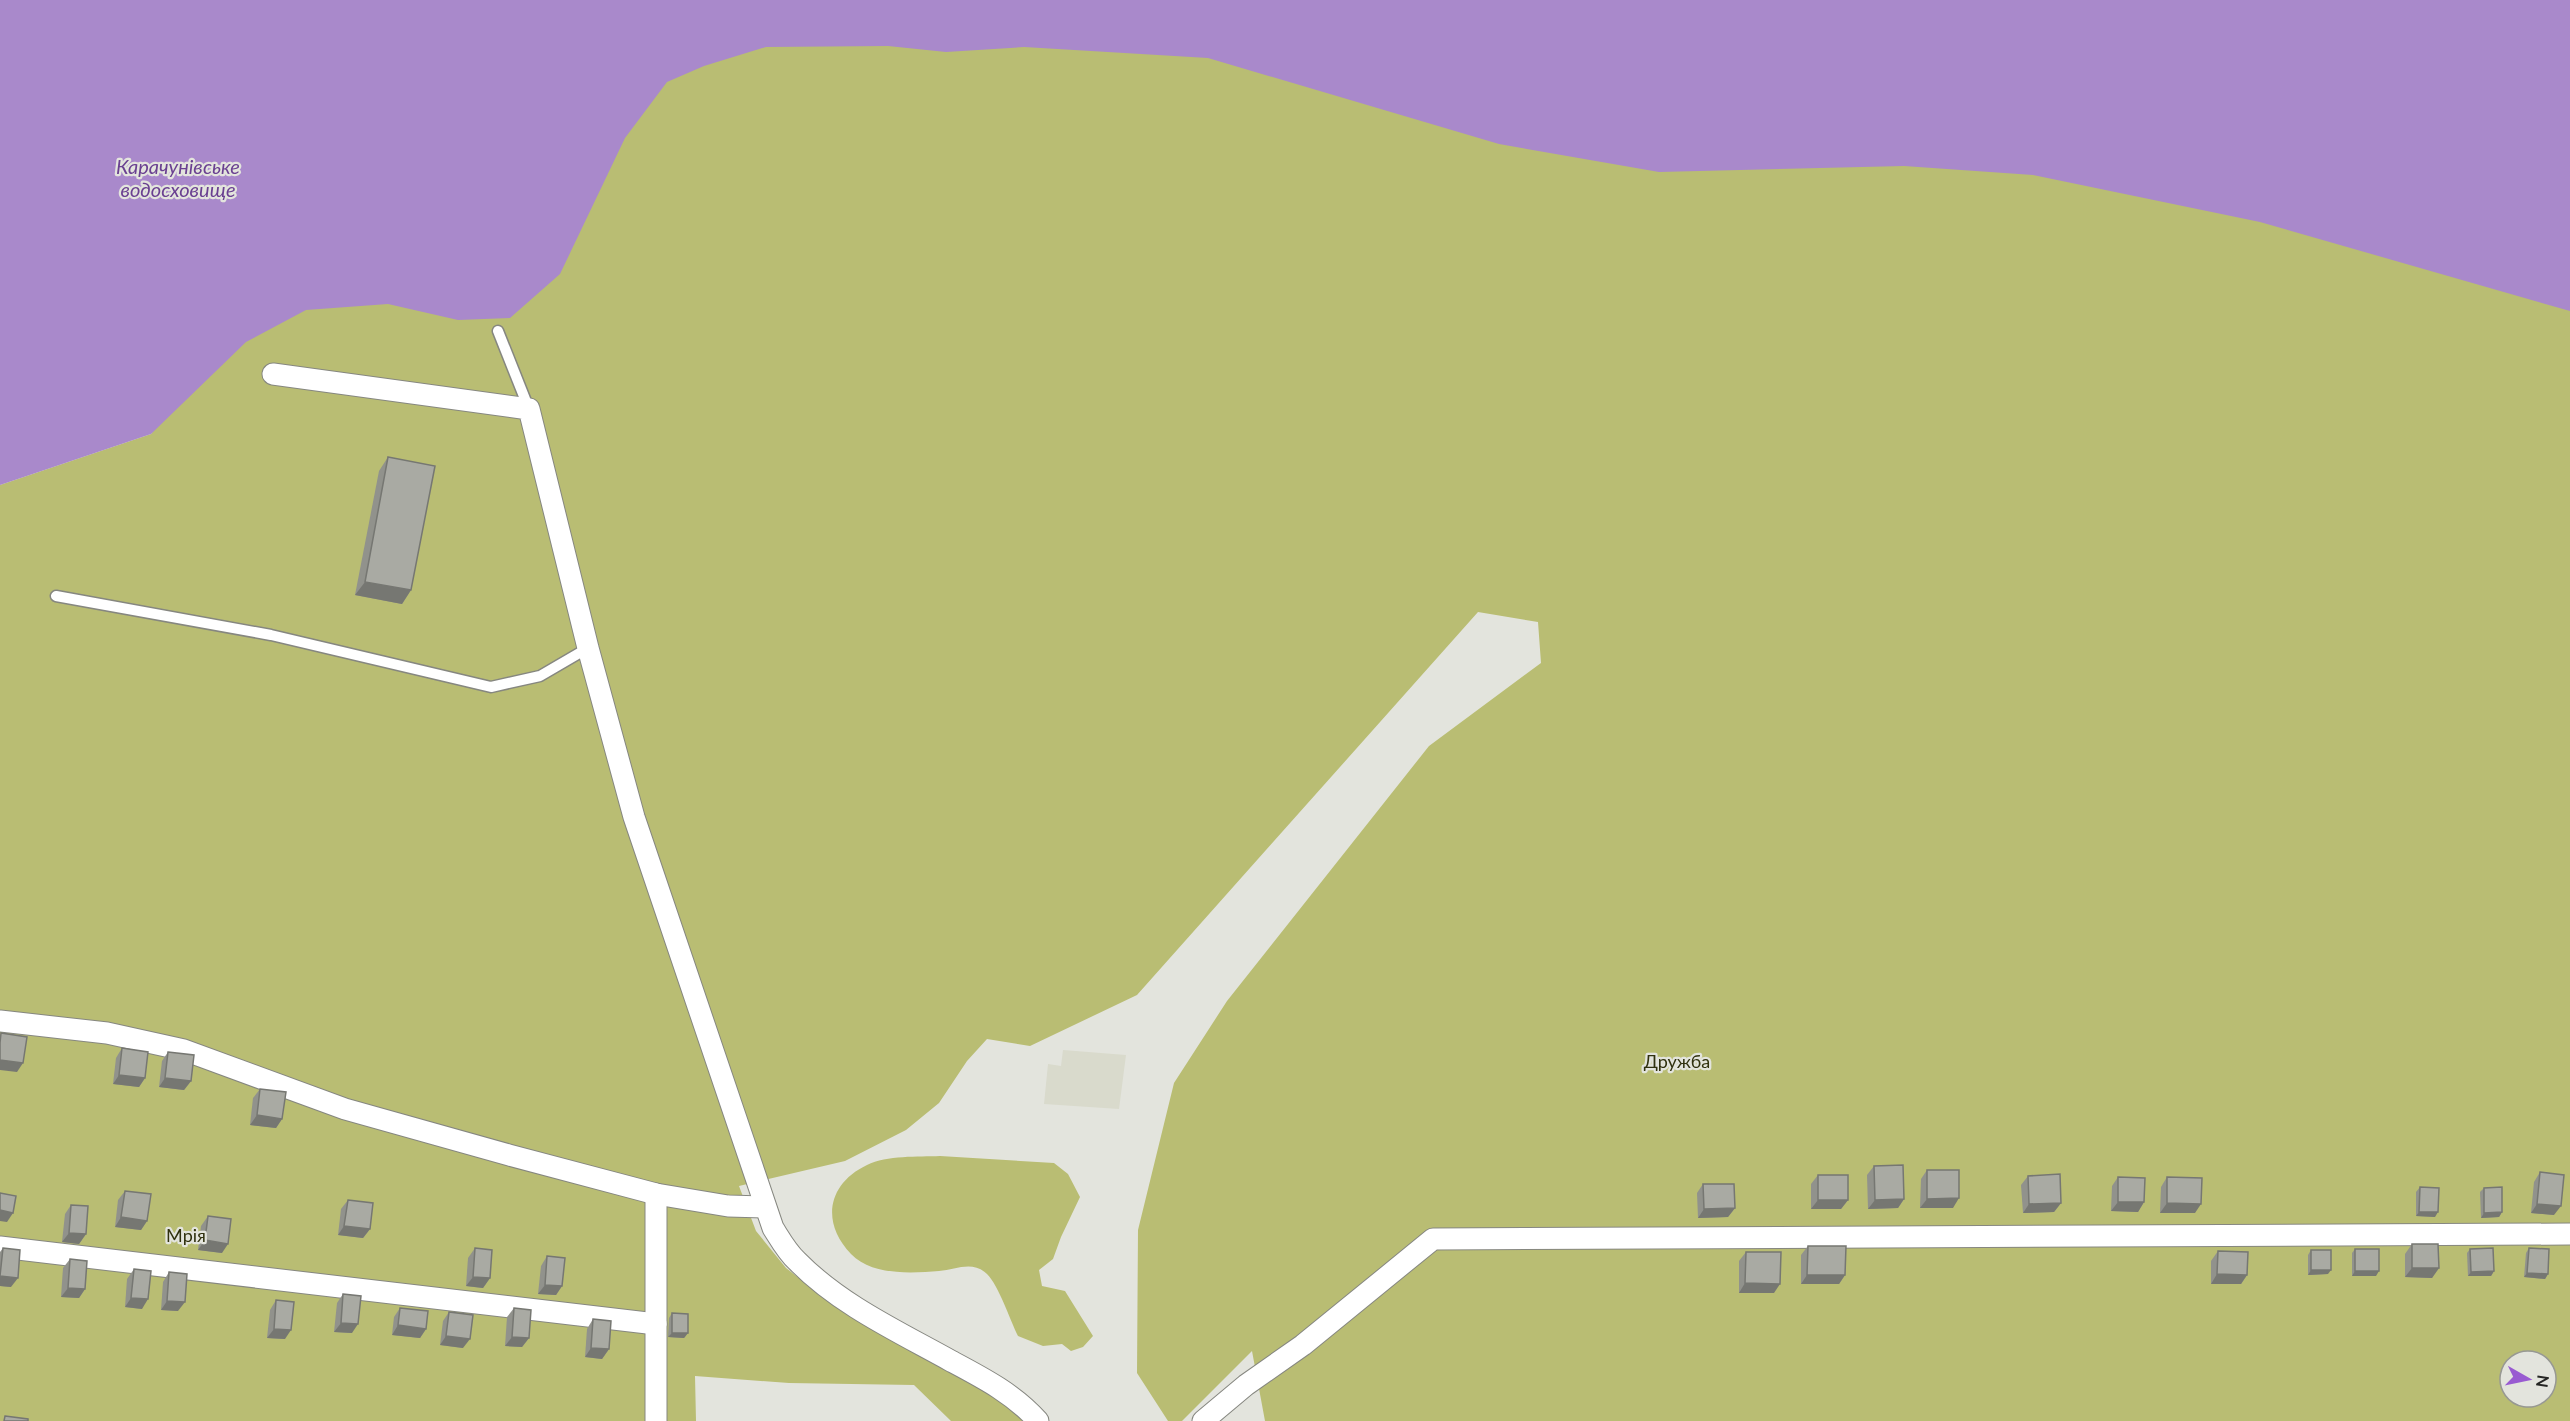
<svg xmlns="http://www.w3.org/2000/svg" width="2570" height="1421" font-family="Lato,sans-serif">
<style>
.built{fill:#d9dacc}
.green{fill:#b9bd73;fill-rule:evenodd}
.water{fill:#a989cb}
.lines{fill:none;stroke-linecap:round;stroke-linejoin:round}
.service-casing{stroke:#868780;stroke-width:13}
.minor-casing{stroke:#868780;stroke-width:23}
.service{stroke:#fff;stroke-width:10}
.minor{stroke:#fff;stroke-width:21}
.wall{fill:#91928c}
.shaded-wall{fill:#767772}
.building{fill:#a9aaa3;stroke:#767772;stroke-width:1.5}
.labels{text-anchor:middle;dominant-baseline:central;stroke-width:4.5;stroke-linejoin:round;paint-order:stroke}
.park-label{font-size:18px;fill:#30310f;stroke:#e3e4dd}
.water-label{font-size:20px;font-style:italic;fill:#6a4091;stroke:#e3e4dd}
</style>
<rect width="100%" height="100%" fill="#e3e4dd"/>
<polygon class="built" points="1063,1050 1126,1055 1119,1109 1044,1104 1048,1064 1061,1066"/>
<g class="green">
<path d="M951 23 2570 194V1421H1265L1252 1351 1182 1421H1168L1137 1373 1138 1230 1174 1083 1227 1001 1429 746 1541 663 1538 622 1478 612 1137 995 1030 1046 987 1039 967 1061 939 1103 906 1130 845 1161 739 1186 756 1231 786 1268 827 1300 990 1392 1027 1421H951L914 1385 789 1383 695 1376 696 1421H0V485L151 434 438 26ZM2510 1361H2546V1397H2510Z"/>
<path d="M940 1156 1054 1163 1068 1174 1080 1197 1061 1237 1053 1259 1039 1270 1042 1286 1065 1291 1093 1336 1083 1347 1071 1351 1062 1344 1043 1346 1018 1336C1010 1320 999 1286 987 1274 972 1260 956 1270 939 1271 912 1273 872 1276 851 1254 821 1223 827 1184 867 1165 887 1155 918 1157 940 1156Z"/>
</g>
<polygon class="water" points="0,0 2570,0 2570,311 2260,222 2033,175 1904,166 1659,172 1499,144 1208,58 1024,47 946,52 888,46 766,47 704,66 667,82 625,138 560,274 510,318 458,320 388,304 306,310 246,342 151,434 0,485"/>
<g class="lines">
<g class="service-casing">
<g id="service">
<polyline points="498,331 529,409"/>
<polyline points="56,596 271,635 491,687 540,676 588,648"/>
</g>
</g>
<g class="minor-casing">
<g id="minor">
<path d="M273 374 529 409 588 648 634 817 773 1228C780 1239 787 1252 797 1261 840 1305 899 1332 951 1361 983 1378 1014 1394 1038 1421"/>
<polyline points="0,1021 107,1033 184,1050 345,1109 509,1155 656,1194 728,1206 764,1207"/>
<polyline points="0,1247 656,1324"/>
<polyline points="656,1421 656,1194"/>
<polyline points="1203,1421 1246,1385 1303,1345 1433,1239 2570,1234"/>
</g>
</g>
<use href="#service" class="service"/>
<use href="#minor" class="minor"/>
</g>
<g class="wall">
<polygon points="388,457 411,590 402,604 355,595 379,471"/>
<polygon points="122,1048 145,1078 139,1087 113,1084 116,1058"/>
<polygon points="168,1052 191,1081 184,1090 159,1087 162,1061"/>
<polygon points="260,1089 282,1119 276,1128 250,1125 253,1098"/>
<polygon points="1874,1166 1904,1199 1898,1208 1868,1209 1867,1175"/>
<polygon points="1927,1170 1953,1208 1920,1208 1921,1179"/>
<polygon points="2540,1172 2554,1215 2531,1213 2534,1182"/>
<polygon points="1818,1175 1848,1200 1841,1209 1811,1209 1811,1184"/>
<polygon points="2028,1176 2061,1203 2054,1212 2023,1213 2021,1185"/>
<polygon points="2118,1177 2144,1202 2138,1212 2111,1211 2112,1186"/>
<polygon points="2167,1177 2195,1213 2160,1213 2161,1187"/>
<polygon points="1703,1184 1735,1208 1728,1217 1698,1218 1697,1193"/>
<polygon points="2420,1187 2435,1217 2416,1216 2416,1192"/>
<polygon points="2484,1188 2502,1212 2499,1217 2481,1218 2480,1192"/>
<polygon points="125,1191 147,1221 141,1230 115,1227 118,1200"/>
<polygon points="348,1200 370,1229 363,1238 338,1235 341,1209"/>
<polygon points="71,1205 86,1234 79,1244 62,1242 65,1214"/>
<polygon points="208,1216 222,1253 198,1250 201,1226"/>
<polygon points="2412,1244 2439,1268 2432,1278 2405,1277 2405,1254"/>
<polygon points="1808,1246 1845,1275 1839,1284 1801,1284 1801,1255"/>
<polygon points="3,1248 11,1287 0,1286 0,1252"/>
<polygon points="475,1248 490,1278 483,1288 466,1286 468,1258"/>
<polygon points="2529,1248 2548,1274 2545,1279 2524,1277 2526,1253"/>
<polygon points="2355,1249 2376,1276 2352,1276 2352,1253"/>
<polygon points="2470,1249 2494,1271 2491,1276 2468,1276 2467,1253"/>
<polygon points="2311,1250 2328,1274 2308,1275 2308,1255"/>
<polygon points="2218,1251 2247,1275 2241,1284 2211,1284 2211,1261"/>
<polygon points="1746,1252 1774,1293 1739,1293 1739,1261"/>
<polygon points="547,1256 562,1286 556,1295 538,1294 541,1266"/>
<polygon points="70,1259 85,1289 79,1298 61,1297 63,1268"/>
<polygon points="134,1269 142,1309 125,1307 127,1279"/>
<polygon points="169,1272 178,1311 161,1310 163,1282"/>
<polygon points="343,1294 352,1333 334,1332 337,1303"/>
<polygon points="276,1300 285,1339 267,1338 270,1310"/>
<polygon points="400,1308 426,1329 420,1338 392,1335 394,1317"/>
<polygon points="514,1308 529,1338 522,1347 505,1346 507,1317"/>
<polygon points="449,1312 463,1348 440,1345 443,1321"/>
<polygon points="672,1313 688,1333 684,1338 668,1337 669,1318"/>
<polygon points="593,1319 609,1349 602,1359 585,1357 587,1329"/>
</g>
<g class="shaded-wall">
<polygon points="365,582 411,590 402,604 355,595"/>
<polygon points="0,1060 23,1063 17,1072 0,1070"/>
<polygon points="119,1075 145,1078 139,1087 113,1084"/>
<polygon points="165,1078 191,1081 184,1090 159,1087"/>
<polygon points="257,1115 282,1119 276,1128 250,1125"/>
<polygon points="1959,1198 1953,1208 1920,1208 1927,1199"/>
<polygon points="1904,1199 1898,1208 1868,1209 1875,1200"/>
<polygon points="1818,1200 1848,1200 1841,1209 1811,1209"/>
<polygon points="2118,1202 2144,1202 2138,1212 2111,1211"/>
<polygon points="2061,1203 2054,1212 2023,1213 2029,1204"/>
<polygon points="2167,1203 2201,1204 2195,1213 2160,1213"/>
<polygon points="2537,1204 2561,1206 2554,1215 2531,1213"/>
<polygon points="1735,1208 1728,1217 1698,1218 1704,1209"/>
<polygon points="0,1210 13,1213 7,1222 0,1221"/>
<polygon points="2419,1212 2438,1212 2435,1217 2416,1216"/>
<polygon points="2502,1212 2499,1217 2481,1218 2484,1213"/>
<polygon points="121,1217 147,1221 141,1230 115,1227"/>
<polygon points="344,1226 370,1229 363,1238 338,1235"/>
<polygon points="69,1233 86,1234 79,1244 62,1242"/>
<polygon points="205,1240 228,1244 222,1253 198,1250"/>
<polygon points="2412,1268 2439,1268 2432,1278 2405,1277"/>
<polygon points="2311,1270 2331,1270 2328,1274 2308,1275"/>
<polygon points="2355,1271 2379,1271 2376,1276 2352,1276"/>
<polygon points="2494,1271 2491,1276 2468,1276 2471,1272"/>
<polygon points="2527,1273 2548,1274 2545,1279 2524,1277"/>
<polygon points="2217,1274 2247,1275 2241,1284 2211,1284"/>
<polygon points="1807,1275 1845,1275 1839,1284 1801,1284"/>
<polygon points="0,1276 18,1278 11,1287 0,1286"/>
<polygon points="473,1277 490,1278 483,1288 466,1286"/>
<polygon points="1745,1283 1780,1284 1774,1293 1739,1293"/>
<polygon points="545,1285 562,1286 556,1295 538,1294"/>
<polygon points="68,1288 85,1289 79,1298 61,1297"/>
<polygon points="131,1298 148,1299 142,1309 125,1307"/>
<polygon points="167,1301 185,1302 178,1311 161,1310"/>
<polygon points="341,1323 358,1324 352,1333 334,1332"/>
<polygon points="398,1325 426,1329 420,1338 392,1335"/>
<polygon points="274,1329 291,1330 285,1339 267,1338"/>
<polygon points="672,1333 688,1333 684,1338 668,1337"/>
<polygon points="446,1336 470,1339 463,1348 440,1345"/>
<polygon points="512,1337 529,1338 522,1347 505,1346"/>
<polygon points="591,1348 609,1349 602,1359 585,1357"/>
</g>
<g class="building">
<polygon points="388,457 435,466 411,590 365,582"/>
<polygon points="1,1033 27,1037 23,1063 0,1060 0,1043"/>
<polygon points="122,1048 148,1052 145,1078 119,1075"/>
<polygon points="168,1052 194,1055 191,1081 165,1078"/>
<polygon points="260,1089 286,1092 282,1119 257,1115"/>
<polygon points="1903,1165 1904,1199 1875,1200 1874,1166"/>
<polygon points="1927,1170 1959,1170 1959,1198 1927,1199"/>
<polygon points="2540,1172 2564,1175 2561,1206 2537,1204"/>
<polygon points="2060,1174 2061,1203 2029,1204 2028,1176"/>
<rect x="1818" y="1175" width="30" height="25"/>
<polygon points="2118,1177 2145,1178 2144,1202 2118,1202"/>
<polygon points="2167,1177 2202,1178 2201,1204 2167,1203"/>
<polygon points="1703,1184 1734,1184 1735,1208 1704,1209"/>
<polygon points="2420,1187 2439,1188 2438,1212 2419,1212"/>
<polygon points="2502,1187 2502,1212 2484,1213 2484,1188"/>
<polygon points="125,1191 151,1194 147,1221 121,1217"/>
<polygon points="0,1193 16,1196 13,1213 0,1210"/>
<polygon points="348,1200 373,1203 370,1229 344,1226"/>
<polygon points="71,1205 88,1206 86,1234 69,1233"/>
<polygon points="208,1216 231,1219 228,1244 205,1240"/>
<polygon points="2412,1244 2438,1244 2439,1268 2412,1268"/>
<polygon points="1808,1246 1846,1246 1845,1275 1807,1275"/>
<polygon points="3,1248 20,1250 18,1278 0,1276"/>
<polygon points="475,1248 492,1250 490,1278 473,1277"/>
<polygon points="2493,1248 2494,1271 2471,1272 2470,1249"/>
<polygon points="2529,1248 2549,1249 2548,1274 2527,1273"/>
<rect x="2355" y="1249" width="24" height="22"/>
<rect x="2311" y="1250" width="20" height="20"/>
<polygon points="2218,1251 2248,1252 2247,1275 2217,1274"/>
<polygon points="1746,1252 1781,1252 1780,1284 1745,1283"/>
<polygon points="547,1256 565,1258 562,1286 545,1285"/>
<polygon points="70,1259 87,1261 85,1289 68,1288"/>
<polygon points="134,1269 151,1271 148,1299 131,1298"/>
<polygon points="169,1272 187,1274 185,1302 167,1301"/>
<polygon points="343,1294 361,1296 358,1324 341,1323"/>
<polygon points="276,1300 294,1302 291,1330 274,1329"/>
<polygon points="400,1308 428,1311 426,1329 398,1325"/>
<polygon points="514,1308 531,1310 529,1338 512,1337"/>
<polygon points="449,1312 473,1315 470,1339 446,1336"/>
<polygon points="672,1313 688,1314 688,1333 672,1333"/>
<polygon points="593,1319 611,1321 609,1349 591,1348"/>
<polygon points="5,1416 28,1419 28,1421 4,1421"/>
</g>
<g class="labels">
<g class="park-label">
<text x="1677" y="1061">Дружба</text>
<text x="186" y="1235">Мрія</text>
</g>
<g class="water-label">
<text x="178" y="166">Карачунівське<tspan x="178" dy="23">водосховище</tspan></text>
</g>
</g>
<g transform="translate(2528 1379) rotate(99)"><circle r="28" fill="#e3e4dd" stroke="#979893" stroke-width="1.5"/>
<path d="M0-4.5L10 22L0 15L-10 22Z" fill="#995bd1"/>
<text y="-9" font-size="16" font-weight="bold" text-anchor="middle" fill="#262624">N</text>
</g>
</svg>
